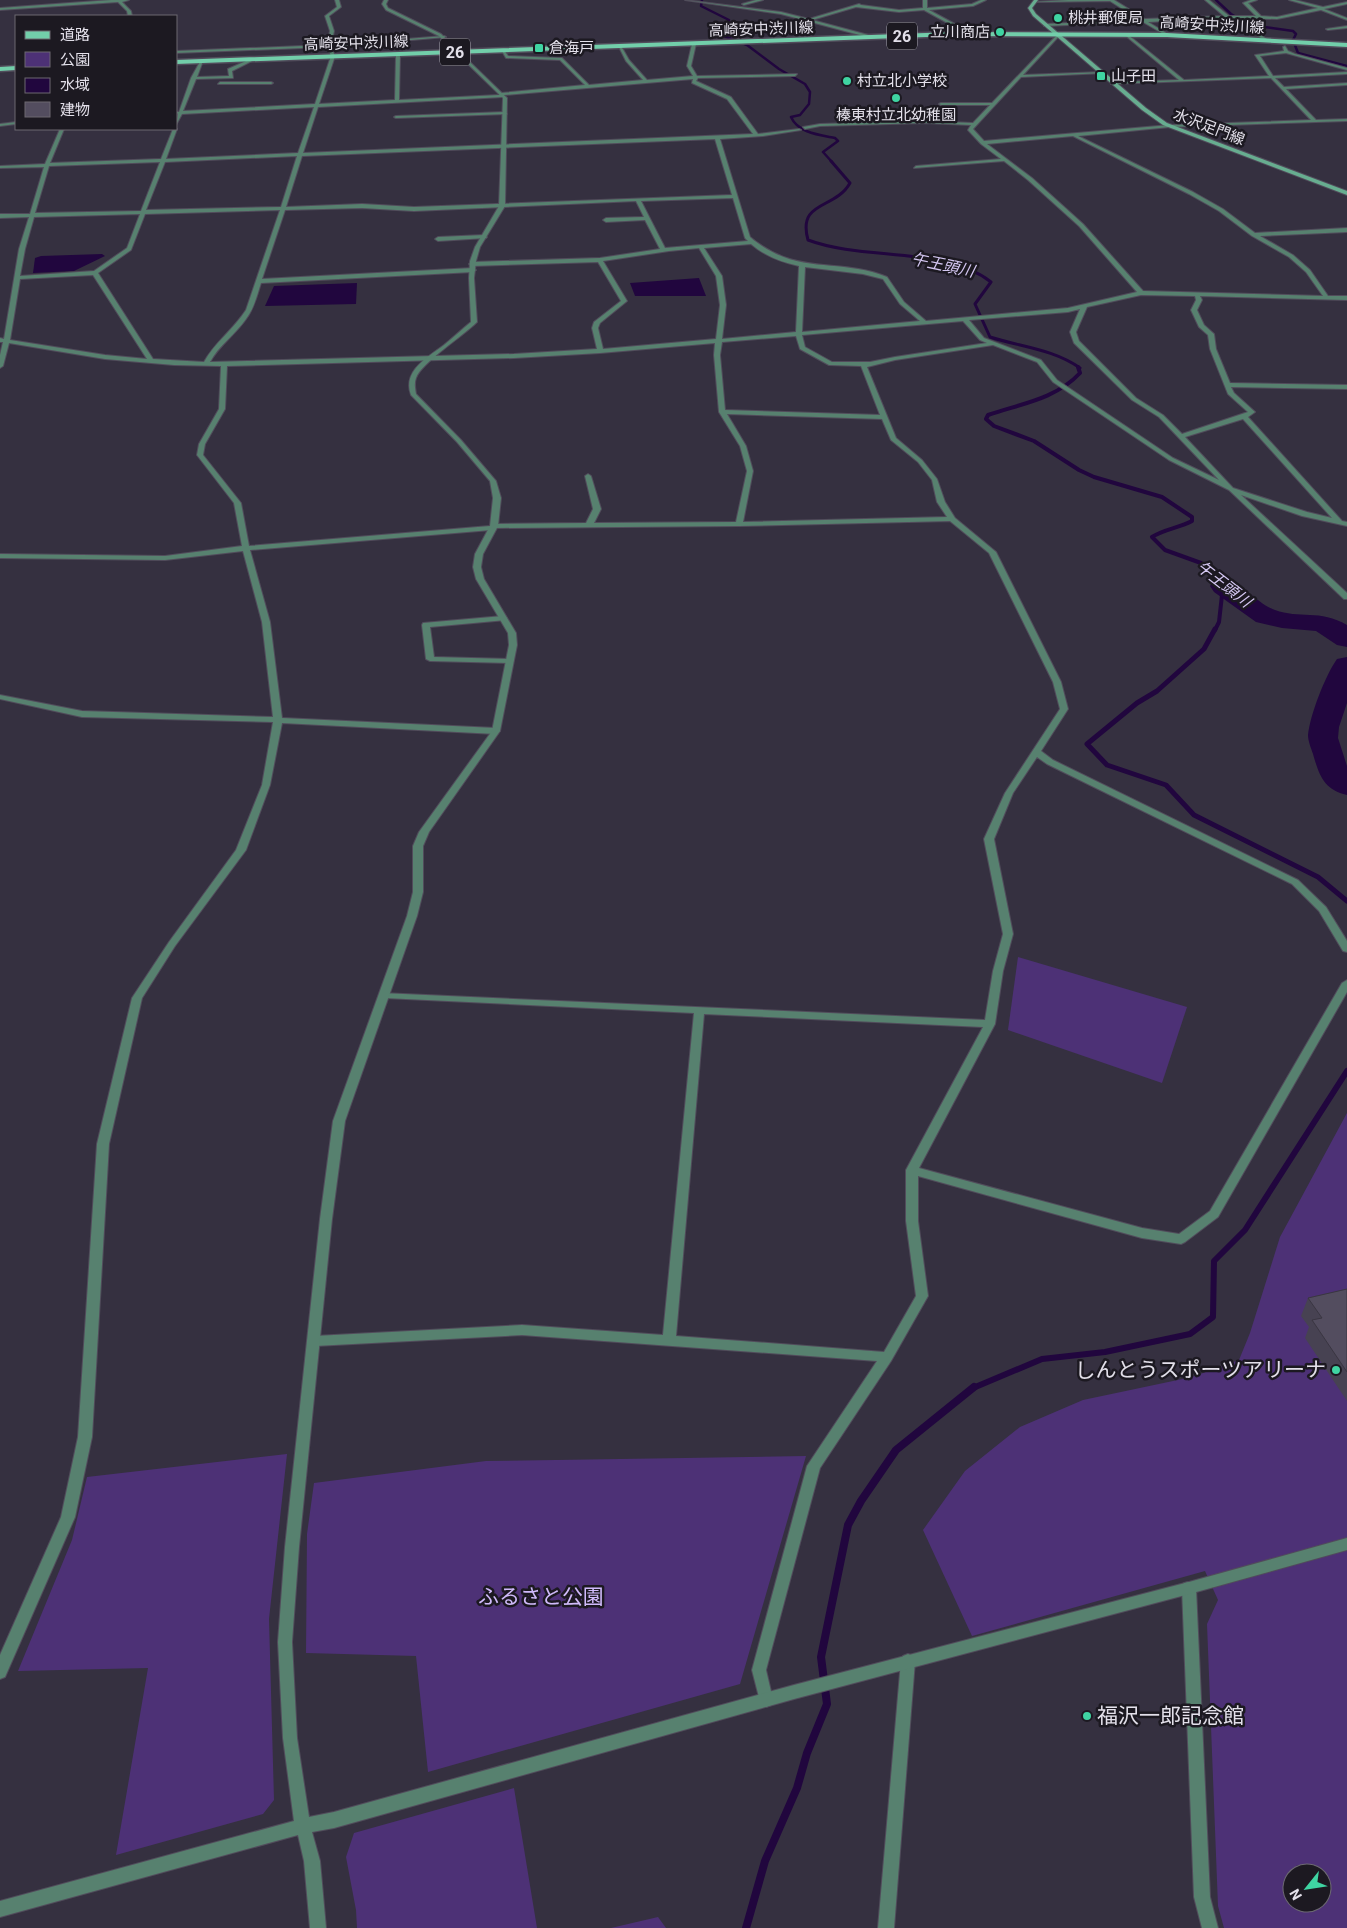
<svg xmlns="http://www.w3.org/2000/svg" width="1347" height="1928" font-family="Roboto,'Noto Sans JP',sans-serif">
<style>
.green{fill:#4d3176;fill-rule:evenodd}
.water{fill:#21063e}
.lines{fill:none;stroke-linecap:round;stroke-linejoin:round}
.stream-far5{stroke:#21063e;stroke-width:2.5}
.stream-far4{stroke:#21063e;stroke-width:3}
.stream-far3{stroke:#21063e;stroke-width:4}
.stream-far2{stroke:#21063e;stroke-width:5}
.stream-far1{stroke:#21063e;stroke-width:6}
.stream{stroke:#21063e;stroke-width:8}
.river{fill:#21063e;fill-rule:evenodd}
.minor-casing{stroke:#514c5b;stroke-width:2}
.tertiary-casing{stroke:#514c5b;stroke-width:2}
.secondary-casing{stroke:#514c5b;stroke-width:2}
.primary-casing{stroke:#514c5b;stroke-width:3}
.minor{fill:#57816f;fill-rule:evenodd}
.tertiary{fill:#57816f;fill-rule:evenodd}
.secondary{fill:#67ad90;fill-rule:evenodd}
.primary{fill:#72ceaa;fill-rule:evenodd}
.wall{fill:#474252}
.building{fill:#534d5f;stroke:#3a3642}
.poi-dot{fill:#3fd4a2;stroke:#1c1921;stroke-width:2}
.labels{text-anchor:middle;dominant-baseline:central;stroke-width:5;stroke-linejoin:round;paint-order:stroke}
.far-poi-label{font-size:15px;fill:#e3e0ea;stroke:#1c1921;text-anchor:start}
.far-street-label{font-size:15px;fill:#e3e0ea;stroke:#1c1921}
.shield{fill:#1c1921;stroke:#a7a4ae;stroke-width:1}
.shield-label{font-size:16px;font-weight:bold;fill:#e3e0ea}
.far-water-label{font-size:16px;font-style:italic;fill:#d3c6f1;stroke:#1c1921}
.near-poi-label{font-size:21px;fill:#e3e0ea;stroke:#1c1921;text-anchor:end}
.near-park-label{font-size:21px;fill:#d0bafb;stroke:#1c1921}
</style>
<rect width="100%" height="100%" fill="#353040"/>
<g class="green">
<polygon points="1018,957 1187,1007 1162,1083 1008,1030"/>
<path d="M1347 1113V1928H1224L1218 1906 1207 1624 1218 1600 1205 1571 972 1636 923 1530 965 1471 1020 1427 1083 1400 1192 1377 1239 1360 1250 1333 1280 1237ZM1292 1873H1322V1903H1292Z"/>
<polygon points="287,1454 269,1619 274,1800 263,1814 116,1855 148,1668 18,1671 72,1540 87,1477"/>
<polygon points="806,1456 740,1684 428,1772 416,1656 306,1653 307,1534 314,1483 486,1461"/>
<polygon points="514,1788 537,1928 357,1928 356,1910 346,1857 354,1833"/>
<polygon points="658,1917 666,1928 611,1928"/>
</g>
<g class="water">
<polygon points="102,254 105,256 74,271 33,273 35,258 41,256"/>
<polygon points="699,278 706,296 635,296 630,283"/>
<polygon points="357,283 356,304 265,306 274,286"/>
</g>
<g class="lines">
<g class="stream-far5">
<path d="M702 0 701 6 729 20 719 34 747 45 779 69 805 84 810 92 809 104 800 115 791 117C798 133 820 135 835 138L838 141 823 152 832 162"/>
<polyline points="1216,0 1231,14 1250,25 1293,31 1296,34 1293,40 1298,53 1347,66"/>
</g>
<path class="stream-far4" d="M831 161 850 183C835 210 797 200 808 240 864 261 945 246 991 282L975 304 990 337C1021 347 1053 349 1080 368"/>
<path class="stream-far3" d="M1078 367 1080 373C1056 399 1020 404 988 415L986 419 994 426 1034 441 1079 470 1094 477 1162 497 1192 517V521C1179 528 1164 529 1152 537L1165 550 1201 563 1223 586 1219 622 1215 630"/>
<polyline class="stream-far2" points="1215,629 1204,649 1157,691 1137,703 1087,744 1107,765 1166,785 1194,815 1318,877 1347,901"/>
<polyline class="stream-far1" points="973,1388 1042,1359 1105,1352 1190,1334 1213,1317 1214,1261 1245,1230 1347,1071"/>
<polyline class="stream" points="746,1928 765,1861 797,1788 807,1753 827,1704 821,1657 848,1525 861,1501 896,1450 974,1387"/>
<g class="river">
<path d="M1223 578C1243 583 1256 603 1275 610 1299 619 1320 609 1347 625V647L1337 645 1316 631 1282 628 1256 622 1214 592 1210 586 1214 580Z"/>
<path d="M1347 657V703L1339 727 1338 738 1347 766V795C1324 790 1319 775 1313 754 1311 748 1308 741 1308 735 1310 715 1325 676 1337 659Z"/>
</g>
<g class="minor-casing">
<g id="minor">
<polygon points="111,0 129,0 122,2 131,11 132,16 128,16 127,11 118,2 0,10 0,8"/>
<path d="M335 0H339L341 7 329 16 334 31 331 45 444 36 446 37 331 47 335 56 319 104 395 100 396 54 398 53 400 54 399 100 499 95 501 93 585 85 560 60 506 58 502 51 504 50 508 56 562 58 589 85 643 80 626 61 619 47 621 46 629 60 647 80 693 76 687 66 692 44 694 43 696 44 691 66 697 76 797 74 795 76 698 78 696 81 731 97 758 134 799 129 801 130 763 136 720 139 750 237C797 277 838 257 887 277L904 302 926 321 1068 308 1137 292 1079 226 1028 180 1004 161 914 168 916 166 1001 159 981 144 968 130 971 125 925 123 820 126 805 129 803 127 820 124 925 121 973 123 990 105H941L939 104 941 103H992L1058 34 1059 36 1023 75 1102 72 1104 73 1021 77 973 129 984 141 1170 125 1311 120 1271 78 1111 84 1113 82 1179 80 1126 36 1127 34 1184 80 1269 76 1255 55 1284 51 1283 47 1285 46 1288 51 1295 54 1347 68V70L1286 53 1260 56 1273 76 1347 72V74L1275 78 1284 87 1347 83V85L1286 89 1316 120 1347 119V121L1170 127 1078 136 1193 192 1223 209 1255 233 1347 228V232L1260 236 1293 255 1310 270 1328 296H1347V300L1200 296 1202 300 1197 310 1204 325 1214 334 1216 349 1230 383 1347 385V389L1231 387 1234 393 1255 412 1248 417 1342 521 1347 522V526L1302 516 1241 495 1347 593V599H1344L1229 490 1169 460 1053 382 1037 362 993 345 895 360 867 367 896 438 922 460 937 479 945 502 955 518 996 552 1061 682 1068 709 1041 751 1053 760 1298 880 1326 907 1347 941V952L1343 951 1319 911 1292 884 1047 764 1037 757 1013 793 994 839 1013 934 1003 971 995 1024 919 1168 1142 1228 1179 1234 1210 1211 1342 983 1347 980V992L1218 1217 1185 1242 1181 1244 1142 1238 918 1176V1221L928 1296 891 1361 820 1468 766 1670 773 1700 771 1705 766 1707 761 1705 752 1670 807 1466 877 1361 522 1335 315 1346 311 1345 309 1341 311 1337 315 1336 522 1325 663 1335 694 1013 385 998 381 997 380 995 381 993 985 1020 993 971 1003 934 984 839 1005 793 1060 709 1053 682 989 553 950 521 739 526 494 528 491 530 250 550 270 622 282 718 496 728 500 731 496 734 282 723 270 785 246 850 175 946 142 998 109 1144 92 1437 75 1517 5 1677 0 1679V1655L61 1517 78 1437 97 1144 132 998 169 942 236 850 262 785 273 722 82 717 0 699V695L82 711 273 717 262 622 243 551 165 560 0 558V554L165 556 242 546 234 503 197 455 199 444 219 409 221 366 174 365 105 359 9 343 3 366 0 368V355L3 342H0V338L4 339 19 249 29 217 0 218V214H30L44 167 0 168V166L45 164 60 129H64L50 163 161 159 173 129 176 128 177 129 166 159 298 153 314 107 182 114 176 125 178 114 176 112H179L191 78 201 60 203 61 197 77 229 76 228 69 253 58 256 59 232 71 233 78 196 79 183 111 315 104 331 56 327 47 176 53V51L327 45 330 31 325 16 337 7ZM693 79 692 83 727 99 753 134 303 153 318 107 503 97 504 95ZM1073 136 1189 194 1219 211 1252 236 1289 257 1306 272 1323 296 1143 291 1083 224 1032 178 987 144ZM715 139 732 195 414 207 362 204 286 207 302 156ZM297 156 281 207 146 210 165 162ZM160 162 141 211 35 213 49 166ZM733 198 745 238 748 241 665 248 641 201ZM636 201 644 217 606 218 603 220 606 222 645 220 660 249 600 258 472 262 469 264 472 266 598 262 621 301 594 322 592 328 597 349 514 354 210 362C219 345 235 335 246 319 254 309 257 295 261 283L473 272 476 270 473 268 262 279 285 210 362 208 414 211ZM280 210 246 310C234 329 215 342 204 362L153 359 98 273 131 250 145 214ZM140 214 127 248 94 271 20 276 25 249 34 217ZM751 244C765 256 781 262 799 266L796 332 722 339 726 305 722 276 704 248ZM699 248 716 276 720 305 716 339 603 349 598 328 600 323 627 301 603 261 669 251ZM805 267 863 274 883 279 900 304 920 321 802 332ZM93 275 147 359 105 355 10 340 20 279ZM1141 295 1195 296 1196 300 1191 310 1199 327 1208 335 1210 349 1228 394 1248 412 1182 434 1163 415 1136 398 1079 341 1076 332 1087 307ZM1080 309 1070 332 1074 343 1132 400 1159 417 1219 480 1173 458 1057 380 1041 360 984 338 969 320 1068 312ZM963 321 980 340 987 343 895 357 870 362H832L805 347 802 335ZM796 336 800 349 829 365 861 366 880 415 725 410 720 355 722 342ZM715 343 714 355 719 412 740 446 747 471 736 522 594 523 601 509 591 476 588 474 585 476 593 509 586 523 494 524 490 526 249 546 241 503 203 455 205 444 225 409 227 366 514 358 600 353ZM727 414 882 419 891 440 918 462 932 480 937 502 947 517 743 522 753 471 746 446ZM1243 419 1332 518 1307 512 1233 488 1185 437ZM704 1014 983 1027 906 1170V1221L916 1296 884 1352 676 1336Z"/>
<polygon points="685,0 781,12 809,19 859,4 861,5 899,10 923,8 923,0 927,0 927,8 972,4 981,0 986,0 973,6 929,10 964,29 968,34 966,35 962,31 924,10 899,12 856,7 812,20 872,36 871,38 781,14"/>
<polygon points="756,0 763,0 744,5 742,4"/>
<polygon points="1068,0 1114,0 1145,19 1224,16 1205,0 1209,0 1229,16 1256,16 1243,3 1251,0 1257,0 1248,3 1261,16 1277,17 1318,8 1289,0 1295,0 1323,7 1347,2 1347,4 1324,9 1347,18 1347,20 1321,10 1277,19 1233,18 1267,39 1266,41 1227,18 1148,22 1168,34 1167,36 1143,22 1044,26 1045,24 1140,20 1110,1 1033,2"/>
<polygon points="1347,26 1347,28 1328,30 1326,29"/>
<polygon points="220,82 271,82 273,83 271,84 218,84"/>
<polygon points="505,112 507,114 396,118 394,117 396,116"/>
<polygon points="16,122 16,124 0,126 0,124"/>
<polygon points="484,235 487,237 486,238 438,241 435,239 438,237"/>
<polygon points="503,616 507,618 506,620 430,627 434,657 510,659 513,659 513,663 430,661 426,659 422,625 423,623"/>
<polygon points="1189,1582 1194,1583 1196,1588 1210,1897 1218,1928 1202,1928 1194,1897 1182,1588 1184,1583"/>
<polygon points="908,1654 913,1656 915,1661 894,1928 878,1928 901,1661 903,1656"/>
</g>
</g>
<g class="tertiary-casing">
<path id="tertiary" d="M384 0H388L386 4 388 8 441 34 507 98 505 206 480 247 476 261 474 278 477 322C463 336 421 363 416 378 414 383 415 388 416 394L461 440 496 481 501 498 498 526 483 554 481 567 484 579 516 633 517 645 500 731 429 832 423 846V892L417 916 345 1121 332 1219 299 1547 292 1642 297 1738 309 1817 334 1812 794 1685 1189 1582 1347 1538V1550L1189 1594 794 1699 334 1828 312 1832 320 1861 326 1928H310L304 1861 298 1835 0 1917V1901L294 1821 283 1738 278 1642 285 1547 320 1219 333 1121 407 916 413 892V846L419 832 492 731 509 645 508 633 476 579 473 567 475 554 490 526 493 498 490 481 457 442 411 395C402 371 428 357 444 345 454 337 462 329 471 322L469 278 470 261 475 247 499 206 503 98 439 36 386 10 382 4Z"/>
</g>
<g class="secondary-casing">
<polygon id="secondary" points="1034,0 1038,0 1032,8 1036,14 1146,108 1167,123 1347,191 1347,195 1163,125 1142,110 1033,16 1028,8"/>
</g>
<g class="primary-casing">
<g id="primary">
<polygon points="953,32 1167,33 1347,43 1347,47 1167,37 953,36 176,64 176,60"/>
<polygon points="16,66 16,70 0,71 0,67"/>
</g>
</g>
<use href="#minor" class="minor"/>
<use href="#tertiary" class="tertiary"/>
<use href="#secondary" class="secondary"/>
<use href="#primary" class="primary"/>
</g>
<polygon class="wall" points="1347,1289 1347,1401 1305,1338 1309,1327 1301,1316 1308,1298"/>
<polygon class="building" points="1347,1289 1347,1372 1312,1320 1322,1318 1308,1298"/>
<g class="poi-dot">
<circle cx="1058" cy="18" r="5"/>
<circle cx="1000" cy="32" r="5"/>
<rect x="534" y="43" width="10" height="10" rx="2.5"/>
<rect x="1096" y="71" width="10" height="10" rx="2.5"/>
<circle cx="847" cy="81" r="5"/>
<circle cx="896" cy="98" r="5"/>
<circle cx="1336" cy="1370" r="5"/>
<circle cx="1087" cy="1716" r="5"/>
</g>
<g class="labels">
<g class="far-poi-label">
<text x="1068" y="18">桃井郵便局</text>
<text x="990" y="32" text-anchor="end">立川商店</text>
<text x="549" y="48">倉海戸</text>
<text x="1111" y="76">山子田</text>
<text x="857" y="81">村立北小学校</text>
<text x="896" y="115" text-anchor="middle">榛東村立北幼稚園</text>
</g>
<g class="far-street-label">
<text transform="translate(1212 25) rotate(3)">高崎安中渋川線</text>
<text transform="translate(761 29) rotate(-2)">高崎安中渋川線</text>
<text transform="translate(356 43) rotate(-2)">高崎安中渋川線</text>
<text transform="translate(1209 127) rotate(21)">水沢足門線</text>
</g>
<g class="shield">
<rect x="887" y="22.5" width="30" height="27" rx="4"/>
<rect x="440" y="38.5" width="30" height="27" rx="4"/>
</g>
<g class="shield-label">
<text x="902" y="36">26</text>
<text x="455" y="52">26</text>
</g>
<g class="far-water-label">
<text transform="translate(943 265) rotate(12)">午王頭川</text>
<text transform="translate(1224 584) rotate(38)">午王頭川</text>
</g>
<g class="near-poi-label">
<text x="1326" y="1370">しんとうスポーツアリーナ</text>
<text x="1097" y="1716" text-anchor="start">福沢一郎記念館</text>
</g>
<g class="near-park-label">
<text x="541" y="1597">ふるさと公園</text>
</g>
</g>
<rect x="15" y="15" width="162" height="115" fill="#1c1921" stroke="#6c6971"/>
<rect x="25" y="31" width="25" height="8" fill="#72ceaa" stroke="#6c6971"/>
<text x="60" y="40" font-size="15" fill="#e3e0ea">道路</text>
<rect x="25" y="52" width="25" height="15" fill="#4d3176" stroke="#6c6971"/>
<text x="60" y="65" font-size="15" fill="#e3e0ea">公園</text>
<rect x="25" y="78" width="25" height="15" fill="#21063e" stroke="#6c6971"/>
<text x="60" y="90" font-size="15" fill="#e3e0ea">水域</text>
<rect x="25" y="102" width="25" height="15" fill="#534d5f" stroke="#6c6971"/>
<text x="60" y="115" font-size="15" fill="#e3e0ea">建物</text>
<g transform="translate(1307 1888) rotate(240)"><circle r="24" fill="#1c1921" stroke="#6c6971"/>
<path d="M0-4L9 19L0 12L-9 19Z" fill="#3fd4a2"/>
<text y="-8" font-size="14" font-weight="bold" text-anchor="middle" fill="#e3e0ea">N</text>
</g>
</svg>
